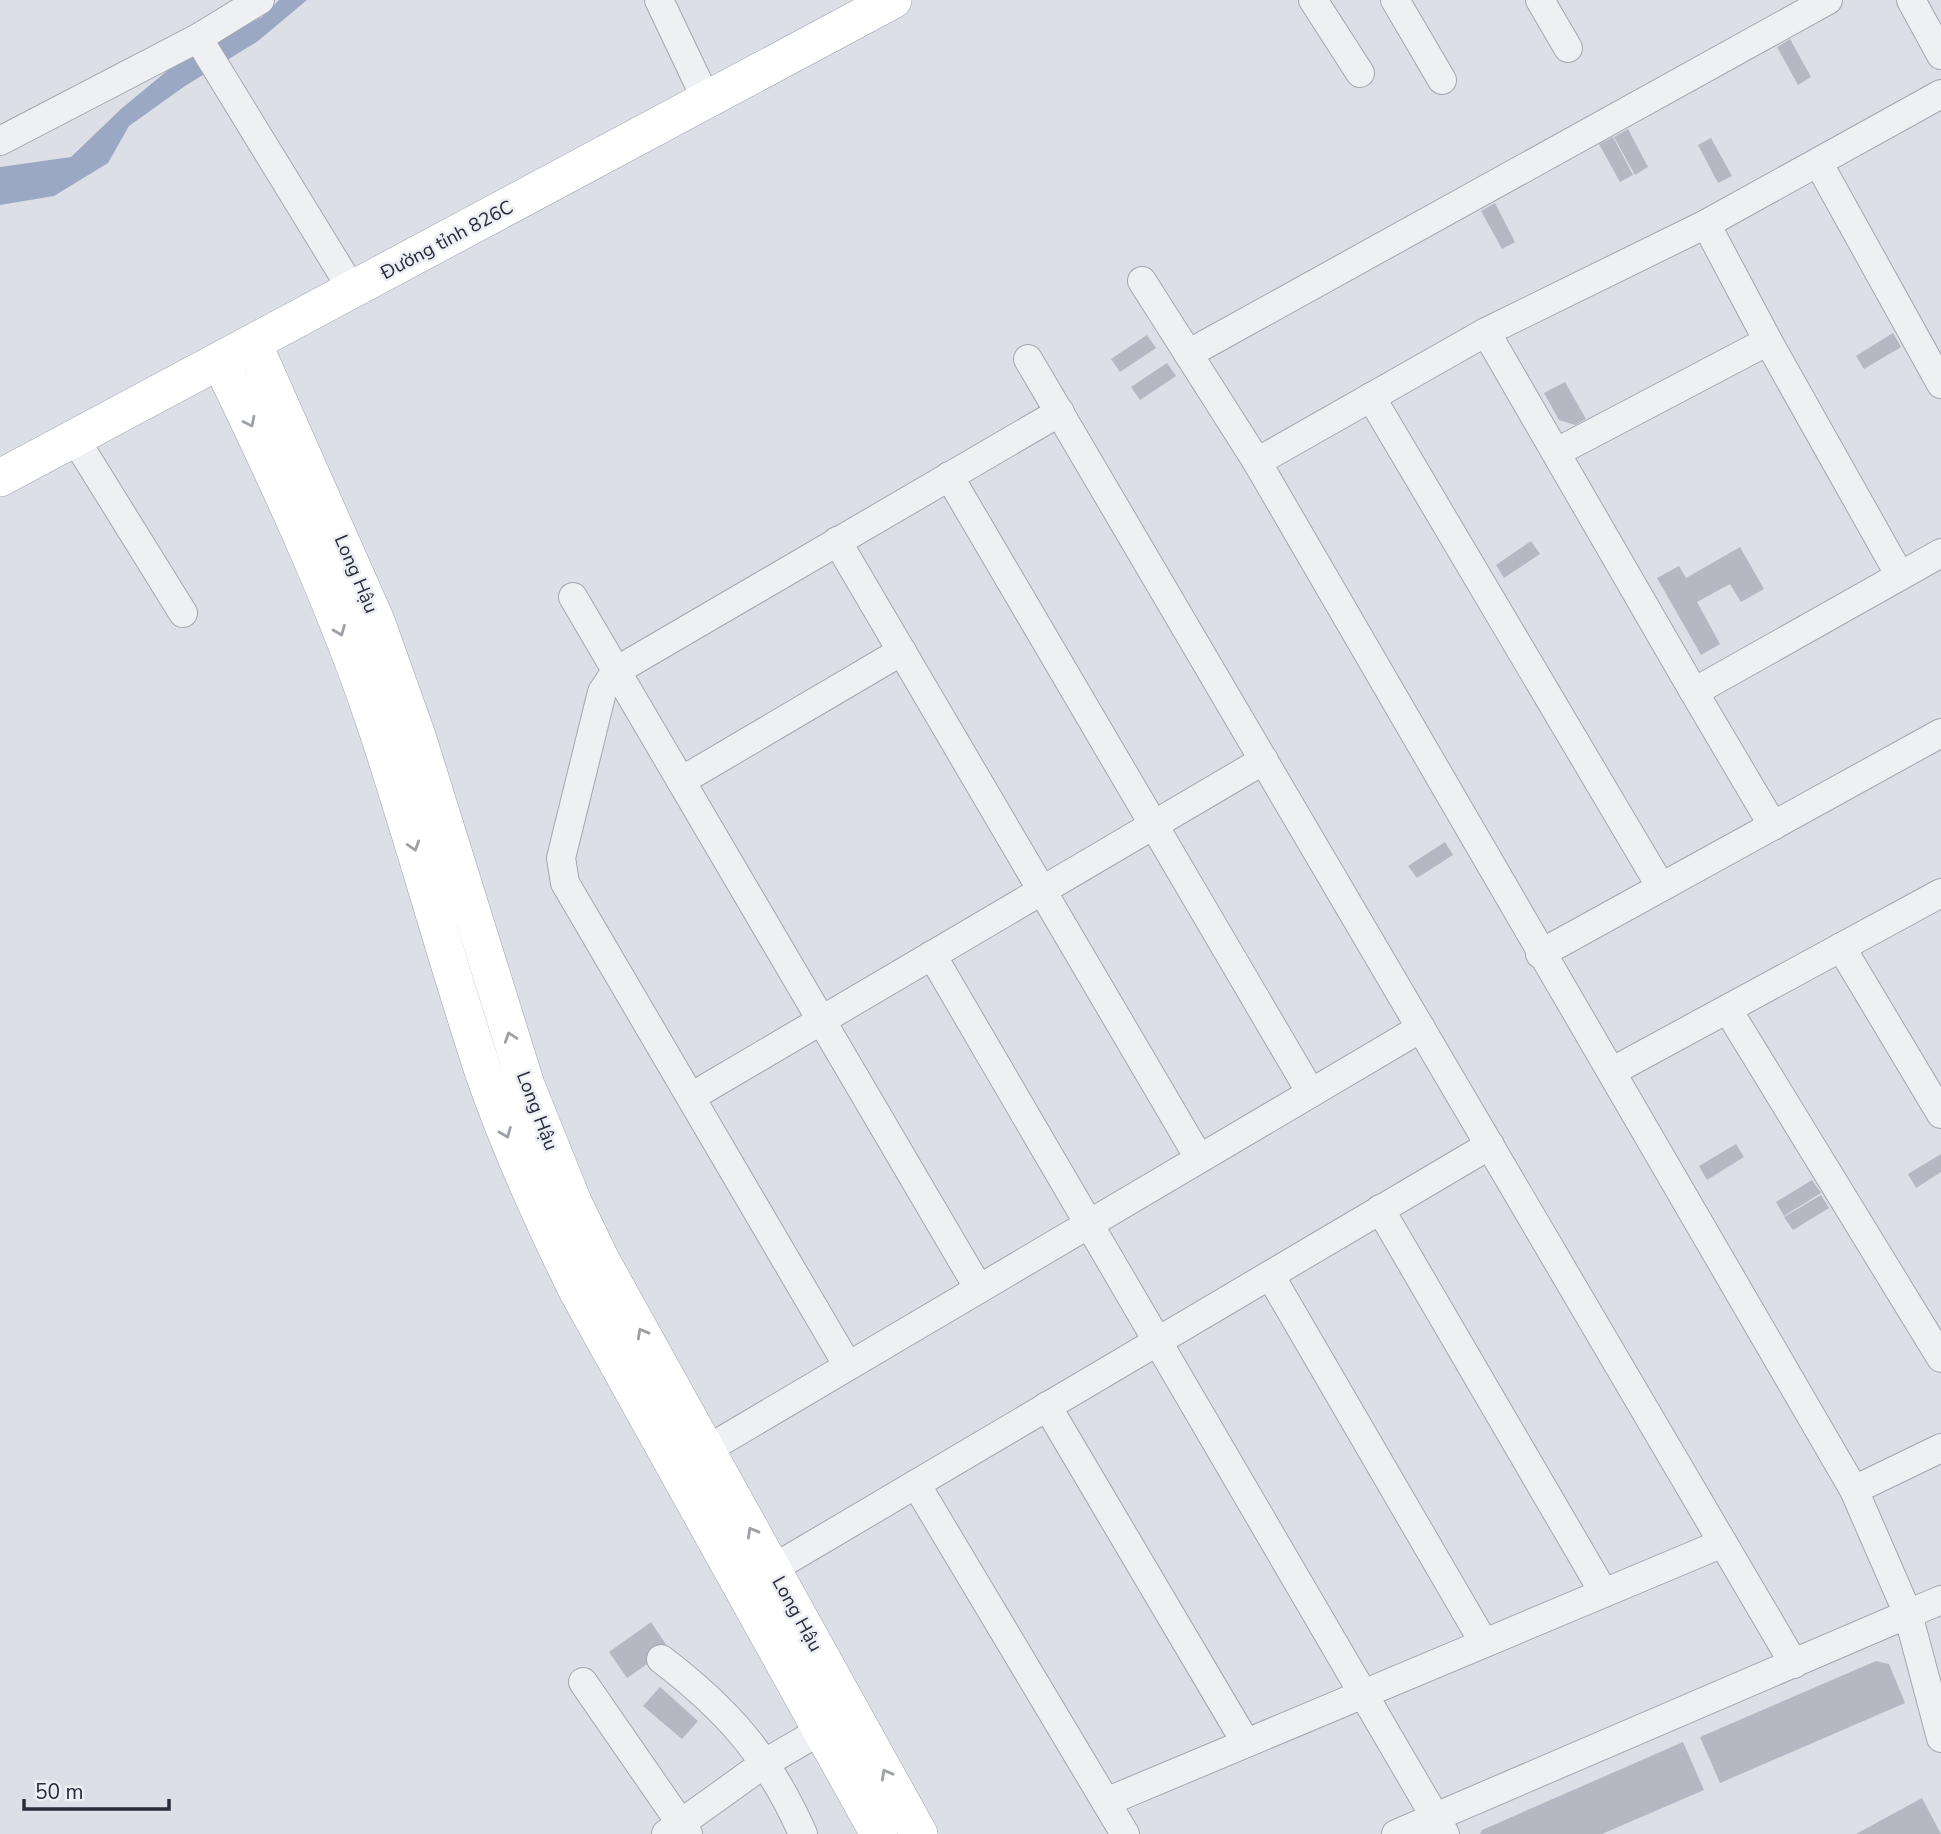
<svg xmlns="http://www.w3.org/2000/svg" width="1941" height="1834" font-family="'Nunito Sans',sans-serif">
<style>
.water{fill:#9ba8c3}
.building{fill:#b5b8c2}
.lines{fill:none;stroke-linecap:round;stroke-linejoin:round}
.minor-casing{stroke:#a3a6af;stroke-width:30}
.major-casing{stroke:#9da2b0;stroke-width:38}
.minor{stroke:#eff0f4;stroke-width:28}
.major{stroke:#fff;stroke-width:37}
.oneway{stroke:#9ea0a7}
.labels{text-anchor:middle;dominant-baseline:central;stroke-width:5;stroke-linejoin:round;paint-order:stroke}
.street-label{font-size:19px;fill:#282c3b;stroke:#eceef3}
</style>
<rect width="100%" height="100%" fill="#dddfe6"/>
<polygon class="water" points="279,0 307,0 258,41 185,86 129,126 108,163 54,196 0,205 0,167 71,157 121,109 185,56 262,17"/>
<g class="building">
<polygon points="1790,39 1811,77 1798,85 1777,47"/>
<polygon points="1628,129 1648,167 1635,175 1614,137"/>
<polygon points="1613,137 1633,175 1620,182 1599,144"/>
<polygon points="1711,138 1732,176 1718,183 1698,145"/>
<polygon points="1495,203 1515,242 1502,249 1481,211"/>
<polygon points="1893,333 1901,347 1864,369 1856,356"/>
<polygon points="1147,335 1156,348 1120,372 1111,359"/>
<polygon points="1167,363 1176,376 1140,400 1131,387"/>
<polygon points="1565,382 1586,419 1575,425 1559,420 1544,393"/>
<polygon points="1531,541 1540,554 1504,578 1496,565"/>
<polygon points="1740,547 1764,589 1741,602 1730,584 1697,602 1720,644 1701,655 1657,578 1679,566 1686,578"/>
<polygon points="1445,842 1453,855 1417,878 1408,866"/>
<polygon points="1736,1144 1744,1157 1707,1180 1699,1166"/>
<polygon points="1941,1154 1941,1172 1916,1188 1908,1174"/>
<polygon points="1812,1180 1821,1193 1784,1216 1776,1202"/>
<polygon points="1821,1195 1829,1208 1793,1230 1784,1217"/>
<polygon points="651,1622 669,1649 627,1678 609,1652"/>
<polygon points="1876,1661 1889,1664 1905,1703 1720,1783 1700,1737"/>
<polygon points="660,1687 698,1721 682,1739 643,1706"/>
<polygon points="1683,1742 1704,1790 1602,1834 1480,1834 1482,1830"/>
<polygon points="1922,1798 1941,1834 1856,1834"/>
</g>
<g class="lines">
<g class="minor-casing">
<g id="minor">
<polyline points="659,0 707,101"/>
<polyline points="1313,0 1360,73"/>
<polyline points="1395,0 1442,80"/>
<polyline points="1540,0 1568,48"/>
<polyline points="1911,0 1941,55"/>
<polyline points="198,38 353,291"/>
<polyline points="0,141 198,38 260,0"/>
<polyline points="1819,164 1941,384"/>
<polyline points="1706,224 1768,341 1899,574"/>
<polyline points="1142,281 1257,462 1486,332 1706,224 1941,94"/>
<polyline points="1486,332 1694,692 1941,553"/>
<polyline points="1188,354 1828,0"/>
<polyline points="1028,359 1794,1664"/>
<polyline points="1371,397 1661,887"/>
<polyline points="75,439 183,613"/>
<polyline points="1557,452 1768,341"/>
<polyline points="1257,462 1854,1490 1908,1614 1941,1600"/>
<polyline points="949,476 1311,1093"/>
<polyline points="837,541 1199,1158"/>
<polyline points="573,597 979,1289"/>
<polyline points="1694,692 1773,826"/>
<polyline points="681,781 902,651"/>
<polyline points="1841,947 1941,1114"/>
<polyline points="1540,954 1941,733"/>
<polyline points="932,955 1445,1834"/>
<polyline points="1728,1010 1941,1358"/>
<polyline points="1613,1071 1941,893"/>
<polyline points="691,1097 1264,760"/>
<polyline points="1380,1209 1604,1593"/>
<polyline points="1270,1275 1484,1643"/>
<polyline points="848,1366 565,883 561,858 602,692 616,671 1060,412"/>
<polyline points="1047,1406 1246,1743"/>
<polyline points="691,1459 1421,1028"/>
<polyline points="916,1484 1125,1834"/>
<polyline points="1854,1490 1941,1448"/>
<polyline points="757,1578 1490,1145"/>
<path d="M661 1659C728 1710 769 1757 803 1834"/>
<polyline points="583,1682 688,1834"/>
<polyline points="1106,1802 1723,1543"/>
<polyline points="666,1834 765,1763 837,1721"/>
<polyline points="1396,1834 1908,1614 1941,1738"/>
</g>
</g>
<g class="major-casing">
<g id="major">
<polyline points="253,343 376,621 417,736 526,1085 573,1202 601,1260 919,1834"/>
<path d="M220 361C279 483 337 607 379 735 416 848 447 962 484 1074 510 1149 543 1221 578 1292L879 1834"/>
<polyline points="0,478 893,0"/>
</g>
</g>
<use href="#minor" class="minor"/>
<use href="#major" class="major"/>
</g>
<defs><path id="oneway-chevron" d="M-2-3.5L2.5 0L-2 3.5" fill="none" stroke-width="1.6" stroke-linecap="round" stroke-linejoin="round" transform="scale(1.75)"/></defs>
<g class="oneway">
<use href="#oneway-chevron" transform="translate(250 422) rotate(64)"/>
<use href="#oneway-chevron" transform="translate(340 631) rotate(68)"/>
<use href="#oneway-chevron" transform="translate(414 846) rotate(73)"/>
<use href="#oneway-chevron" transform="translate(510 1037) rotate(-108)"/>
<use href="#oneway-chevron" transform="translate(506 1133) rotate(68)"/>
<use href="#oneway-chevron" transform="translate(642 1333) rotate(-119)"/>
<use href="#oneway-chevron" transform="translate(752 1532) rotate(-119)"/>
<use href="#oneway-chevron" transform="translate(886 1774) rotate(-119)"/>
</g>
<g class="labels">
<g class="street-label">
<text transform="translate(447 240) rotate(-28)">Đường tỉnh 826C</text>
<text transform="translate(356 574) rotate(67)">Long Hậu</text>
<text transform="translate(537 1111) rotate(69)">Long Hậu</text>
<text transform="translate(797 1614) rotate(61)">Long Hậu</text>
</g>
</g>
<path d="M24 1799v10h145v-10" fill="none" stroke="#282c3b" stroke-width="3.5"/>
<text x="35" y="1799" font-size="21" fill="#282c3b" stroke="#eceef3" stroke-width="5" paint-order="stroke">50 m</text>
</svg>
